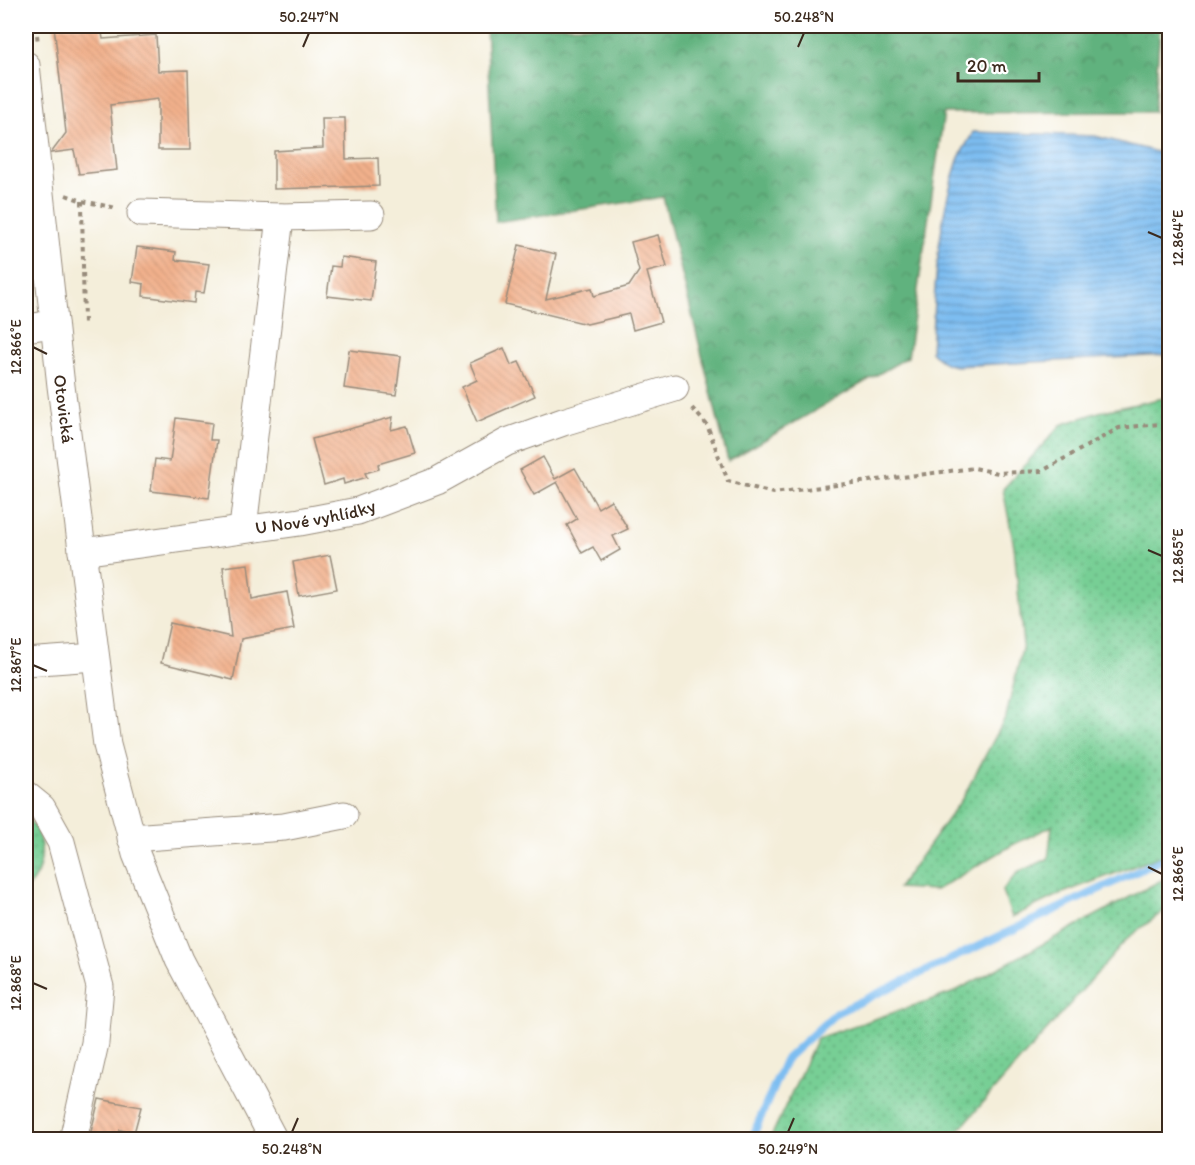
<svg xmlns="http://www.w3.org/2000/svg" width="1195" height="1165" font-family="Itim,sans-serif">
<style>
.grass{fill:url(#grass-dots);stroke:#597c5a;stroke-width:1.5}
.forest{fill:url(#forest-crowns);stroke:#4e6e4e;stroke-width:1.5}
.water{fill:url(#water-rules);stroke:#5c7488;stroke-width:1.5}
.lines{fill:none;stroke-linecap:round;stroke-linejoin:round}
.stream{stroke:#7dbdf1;stroke-width:8}
.building{fill:url(#building-back-hatch)}
.minor-casing{stroke:#988c7c;stroke-width:29}
.path{stroke:#988c7c;stroke-width:4;stroke-dasharray:4.5 4.5;stroke-linecap:butt}
.minor{stroke:#fff;stroke-width:27}
.ticks{fill:none;stroke:#3b2a1e;stroke-width:2}
.labels{text-anchor:middle;dominant-baseline:central;stroke-width:6;stroke-linejoin:round;paint-order:stroke}
.street-label{font-size:18px;fill:#3b2a1e;stroke:#fff}
.neatline{fill:none;stroke:#3b2a1e;stroke-width:2}
.ticks-label{font-size:15px;text-anchor:middle;fill:#3b2a1e}
</style>
<defs>
<pattern id="grass-dots" width="8" height="8" patternUnits="userSpaceOnUse" patternTransform="scale(1.5)"><rect width="8" height="8" fill="#77cf95"/><path d="M2 2h.1M6 6h.1" fill="none" stroke="#63a879" stroke-width="1.8" stroke-linecap="round"/></pattern>
<pattern id="forest-crowns" width="20" height="18" patternUnits="userSpaceOnUse" patternTransform="scale(1.5)"><rect width="20" height="18" fill="#61b27e"/><path d="M2 6a3 3 0 1 1 6 0M12 15a3 3 0 1 1 6 0" fill="none" stroke="#519167"/></pattern>
<pattern id="water-rules" width="6" height="5" patternUnits="userSpaceOnUse" patternTransform="scale(1.5)"><rect width="6" height="5" fill="#7dbdf1"/><path d="M0 2.5h6" fill="none" stroke="#689ac3"/></pattern>
<pattern id="building-back-hatch" width="6" height="6" patternUnits="userSpaceOnUse" patternTransform="scale(1.5)"><rect width="6" height="6" fill="#f2b18c"/><path d="M-1 5l2 2M0 0l6 6M5-1l2 2" fill="none" stroke="#d09878"/></pattern>
</defs>
<rect width="100%" height="100%" fill="#fff"/>
<filter id="ink" filterUnits="userSpaceOnUse"><feTurbulence type="fractalNoise" baseFrequency=".0167" numOctaves="2"/><feDisplacementMap in="SourceGraphic" scale="12" xChannelSelector="R" yChannelSelector="G"/><feConvolveMatrix kernelMatrix="1 2 1 2 8 2 1 2 1" color-interpolation-filters="sRGB"/></filter>
<filter id="wash" filterUnits="userSpaceOnUse"><feTurbulence type="fractalNoise" baseFrequency=".008" numOctaves="4" result="noise"/><feDisplacementMap in="SourceGraphic" scale="24" xChannelSelector="R" yChannelSelector="G"/><feGaussianBlur stdDeviation="1.35" result="paint"/><feColorMatrix in="noise" values="0 0 0 0 0 0 0 0 0 0 0 0 0 0 0 0 0 1.4 0 .05"/><feComposite in="paint" operator="in"/></filter>
<g filter="url(#wash)">
<rect width="100%" height="100%" fill="#f4eeda"/>
<g class="grass">
<polygon points="1169,397 1169,853 1060,894 1012,917 1002,891 1018,872 1048,859 1052,826 1014,844 936,890 898,888 962,799 1006,717 1023,645 1014,546 1003,489 1061,425 1099,412"/>
<path d="M26 817C47 837 46 869 26 889Z"/>
<polygon points="1169,876 1169,907 1129,937 951,1139 770,1139 817,1038 952,993"/>
</g>
<polygon class="forest" points="486,26 1160,26 1154,112 944,113 908,357 728,461 663,197 496,222"/>
<path class="water" d="M973 132 1095 136 1169 155V355L956 366C945 365 938 360 931 351 935 286 937 221 958 160 962 150 969 141 973 132Z"/>
<g class="lines">
<polyline class="stream" points="751,1140 785,1060 836,1013 1170,856"/>
</g>
<g id="blocks">
<g class="building">
<polygon points="54,26 101,26 103,39 156,35 158,71 188,70 190,150 158,150 158,99 110,105 117,170 79,174 74,150 51,153 66,133"/>
<polygon points="322,118 345,118 346,159 378,158 379,186 274,189 274,151 323,148"/>
<polygon points="658,235 667,267 647,272 661,322 633,330 629,314 587,324 505,304 519,245 556,254 546,299 592,288 594,296 629,286 639,271 631,242"/>
<polygon points="137,247 176,252 175,260 209,264 204,293 195,292 194,303 143,296 144,284 132,282"/>
<polygon points="341,257 376,262 371,301 327,296 331,266 340,267"/>
<polygon points="504,348 511,365 519,362 535,396 477,422 462,387 477,380 470,363"/>
<polygon points="349,350 401,356 396,395 344,388"/>
<polygon points="393,417 391,430 407,426 415,453 378,464 379,469 365,473 367,477 344,484 343,479 324,485 312,439"/>
<polygon points="176,418 212,423 210,440 217,440 209,498 151,491 155,459 170,461"/>
<polygon points="543,457 555,479 575,468 598,508 611,500 628,529 613,536 620,550 601,561 593,547 582,553 567,525 577,519 557,482 534,495 520,470"/>
<polygon points="330,555 337,589 299,596 293,562"/>
<polygon points="248,564 252,599 287,592 294,629 241,639 233,680 161,663 170,623 231,637 223,567"/>
<polygon points="99,1099 141,1107 134,1133 120,1130 118,1140 89,1140"/>
</g>
</g>
</g>
<g filter="url(#ink)">
<use href="#blocks" fill-opacity="0" stroke="#988c7c" stroke-width="1.5"/>
<g class="lines">
<g class="minor-casing">
<g id="minor">
<path id="s1" d="M26 65 61 386 107 745 136 854 179 960 274 1140"/>
<polyline points="141,213 280,217 371,215"/>
<polyline points="26,328 54,324"/>
<polyline points="243,528 280,217"/>
<path id="s2" d="M82 552 300 522 358 511 437 481 507 442 563 422 675 388"/>
<polyline points="26,662 95,657"/>
<polyline points="26,795 42,808 61,842 100,987 95,1043 73,1140"/>
<polyline points="131,838 284,827 344,815"/>
</g>
</g>
<g class="path">
<polyline points="36,26 38,43"/>
<polyline points="66,195 82,201 117,208"/>
<polyline points="82,201 84,327"/>
<polyline points="692,408 707,425 728,481 773,493 974,468 998,473 1042,471 1119,428 1170,423"/>
</g>
<use href="#minor" class="minor"/>
</g>
</g>
<path class="ticks" d="M303 47 309 33M798 47 804 33M1148 232 1162 238M33 347 47 354M1148 550 1162 556M33 665 47 671M1148 867 1162 874M33 983 47 989M292 1132 298 1118M788 1132 794 1118"/>
<g class="labels">
<g class="street-label">
<text stroke="none"><textPath href="#s1" startOffset="346">Otovická</textPath></text>
<text stroke="none"><textPath href="#s2" startOffset="236">U Nové vyhlídky</textPath></text>
</g>
</g>
<rect width="1195" height="1165" fill="none" stroke="#fff" stroke-width="66"/>
<path d="M958 72v9h81v-9" fill="none" stroke="#3b2a1e" stroke-width="3"/>
<text x="967" y="72" font-size="18" fill="#3b2a1e" stroke="#ffffff" stroke-width="4.5" paint-order="stroke">20 m</text>
<rect x="33" y="33" width="1129" height="1099" class="neatline"/>
<g class="ticks-label">
<text x="309" y="22">50.247°N</text>
<text x="804" y="22">50.248°N</text>
<text transform="translate(1178 238) rotate(-90)" y="5">12.864°E</text>
<text transform="translate(16 347) rotate(-90)" y="5">12.866°E</text>
<text transform="translate(1178 556) rotate(-90)" y="5">12.865°E</text>
<text transform="translate(16 665) rotate(-90)" y="5">12.867°E</text>
<text transform="translate(1178 874) rotate(-90)" y="5">12.866°E</text>
<text transform="translate(16 983) rotate(-90)" y="5">12.868°E</text>
<text x="292" y="1154">50.248°N</text>
<text x="788" y="1154">50.249°N</text>
</g>
</svg>
